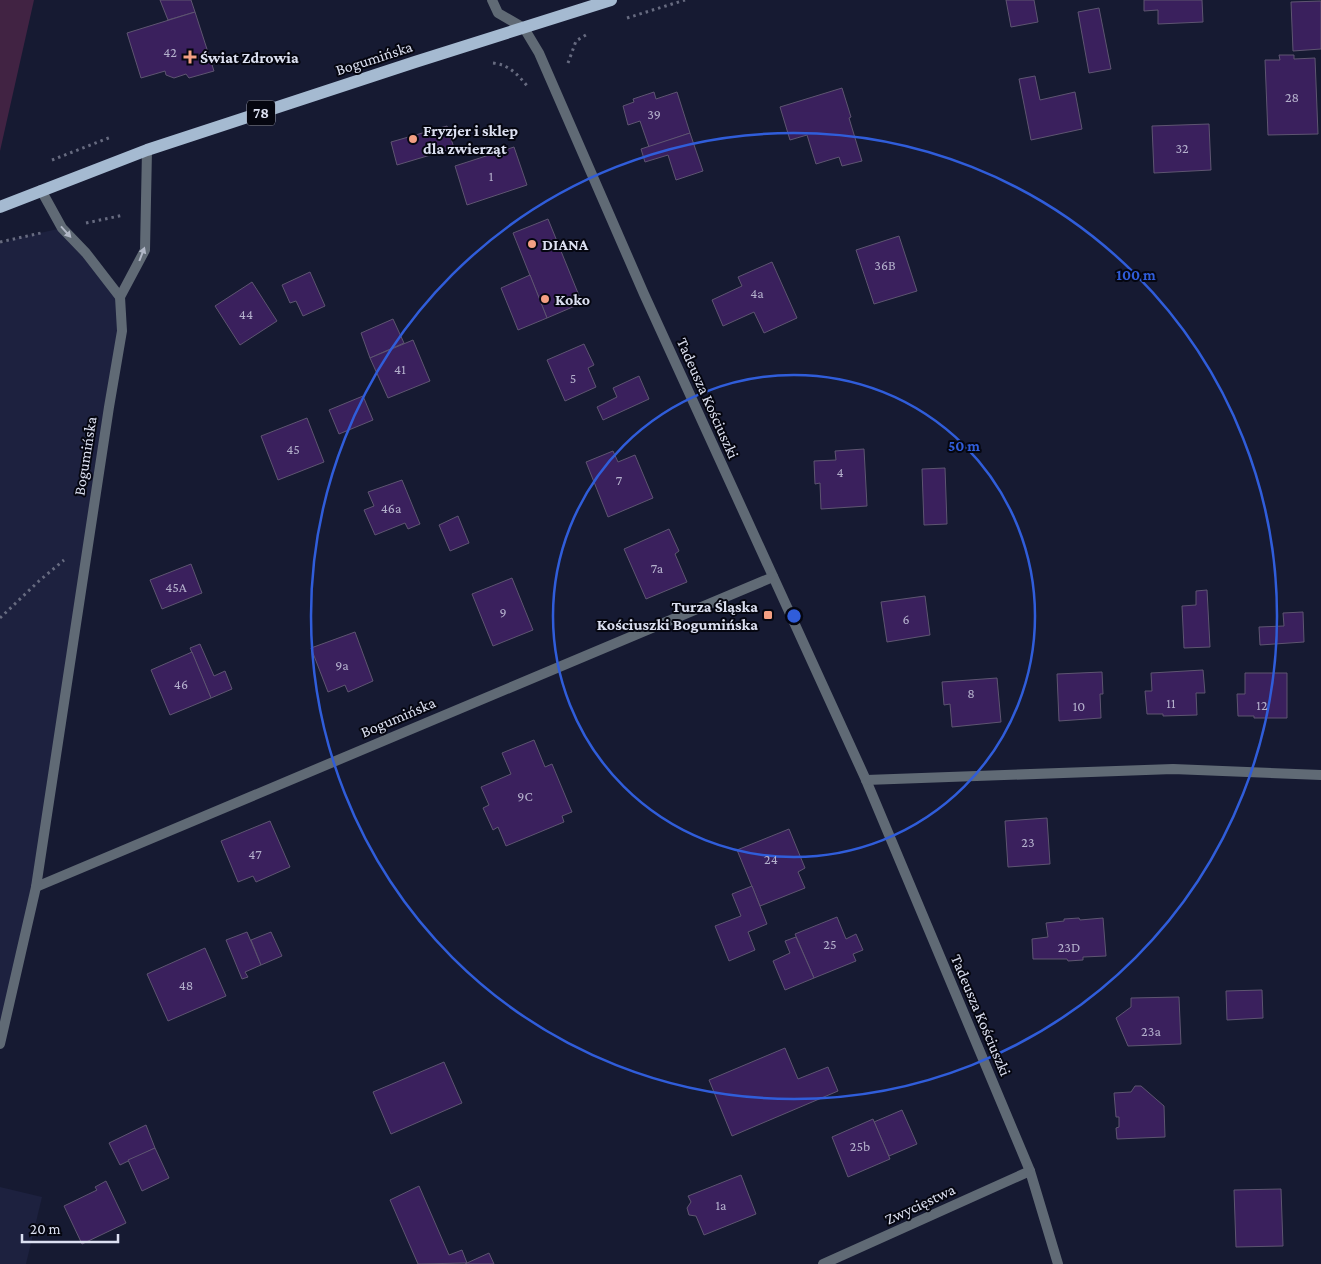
<svg xmlns="http://www.w3.org/2000/svg" width="1321" height="1264" font-family="'Crimson Pro',serif">
<style>
.built{fill:#1d213f}
.green{fill:#412343}
.building{fill:#3a205d;stroke:#5e5571}
.lines{fill:none;stroke-linecap:round;stroke-linejoin:round}
.path{stroke:#676b80;stroke-width:3;stroke-dasharray:2.5 4;stroke-linecap:butt}
.minor{stroke:#606a75;stroke-width:10}
.primary{stroke:#a5bad1;stroke-width:12}
.oneway{fill:#b1b7c6}
.ring{fill:none;stroke:#305dda;stroke-width:2.5}
.poi-dot{fill:#f39f83;stroke:#050610;stroke-width:2}
.labels{text-anchor:middle;dominant-baseline:central;stroke-width:4;stroke-linejoin:round;paint-order:stroke}
.number-label{font-size:14px;fill:#b4b0cc}
.shield{fill:#050610;stroke:#9c9fae;stroke-width:1}
.shield-label{font-size:15px;font-weight:bold;fill:#dce0f1}
.poi-label{font-size:16px;font-weight:bold;fill:#dce0f1;stroke:#050610;text-anchor:start}
.street-label{font-size:16px;fill:#dce0f1;stroke:#050610}
.centre{fill:#305dda;stroke:#050610;stroke-width:2.5}
.ring-label{font-size:15px;text-anchor:middle;font-weight:bold;fill:#305dda;stroke:#050610;stroke-width:4;stroke-linejoin:round;paint-order:stroke}
</style>
<rect width="100%" height="100%" fill="#161a32"/>
<g class="built">
<polygon points="62,228 120,297 122,331 36,887 0,1044 0,244 18,238"/>
<polygon points="0,1187 42,1197 26,1264 0,1264"/>
</g>
<polygon class="green" points="0,0 34,0 0,151"/>
<g class="building">
<polygon points="160,0 191,0 195,12 168,20"/>
<polygon points="1006,0 1034,0 1038,22 1011,27"/>
<polygon points="1144,0 1202,0 1203,22 1158,24 1158,10 1144,11"/>
<polygon points="1321,1 1321,49 1293,51 1291,2"/>
<polygon points="1099,8 1111,69 1089,73 1078,12"/>
<polygon points="195,12 214,71 189,78 186,74 174,78 166,75 165,71 141,78 127,33"/>
<polygon points="1279,55 1294,55 1294,59 1315,58 1318,134 1268,135 1265,60 1280,60"/>
<polygon points="1035,76 1040,100 1075,92 1082,129 1031,140 1019,79"/>
<polygon points="842,88 851,117 849,118 862,161 842,166 839,157 816,164 807,135 790,140 780,107"/>
<polygon points="654,92 656,99 677,92 690,133 649,147 640,121 628,125 623,106 634,102 633,99"/>
<polygon points="1209,124 1211,170 1154,173 1152,126"/>
<polygon points="447,126 454,148 397,165 391,142"/>
<polygon points="690,133 703,171 676,180 668,155 645,162 641,149"/>
<polygon points="514,147 527,185 467,205 455,166"/>
<polygon points="548,219 582,303 547,318 513,233"/>
<polygon points="899,236 917,291 874,304 856,250"/>
<polygon points="772,262 797,318 764,333 754,312 723,326 712,300 742,286 738,277"/>
<polygon points="310,272 325,306 303,316 296,301 290,303 282,285"/>
<polygon points="530,275 547,318 518,330 501,288"/>
<polygon points="252,282 277,321 240,345 215,306"/>
<polygon points="393,319 404,343 370,358 361,333"/>
<polygon points="413,340 430,381 388,398 370,358"/>
<polygon points="584,344 594,365 588,368 596,387 565,401 547,360"/>
<polygon points="639,376 649,399 603,420 597,407 617,397 613,388"/>
<polygon points="363,396 373,420 339,434 329,410"/>
<polygon points="307,418 324,462 278,480 261,436"/>
<polygon points="864,449 867,506 821,509 820,483 815,484 814,461 836,460 835,451"/>
<polygon points="613,451 618,462 635,455 653,498 608,517 586,462"/>
<polygon points="945,468 947,524 924,525 922,469"/>
<polygon points="402,480 420,524 408,529 405,523 375,535 364,510 374,506 368,492"/>
<polygon points="458,516 469,543 450,551 439,525"/>
<polygon points="669,529 679,551 675,554 687,582 646,599 624,549"/>
<polygon points="191,564 202,593 162,609 150,580"/>
<polygon points="512,578 533,630 493,646 472,594"/>
<polygon points="1207,590 1210,647 1184,648 1182,606 1196,605 1196,591"/>
<polygon points="925,596 930,635 887,642 881,602"/>
<polygon points="1303,612 1304,642 1260,645 1259,627 1284,626 1283,613"/>
<polygon points="355,632 373,681 348,692 345,685 328,692 311,648"/>
<polygon points="200,644 214,676 225,671 232,689 211,698 190,648"/>
<polygon points="192,652 211,698 170,715 151,670"/>
<polygon points="1203,670 1205,693 1196,693 1197,715 1163,716 1163,714 1147,714 1145,691 1152,691 1151,673"/>
<polygon points="1102,672 1103,694 1100,694 1101,718 1059,721 1057,674"/>
<polygon points="1245,673 1287,673 1287,718 1254,718 1254,716 1238,716 1237,694 1245,694"/>
<polygon points="997,678 1001,722 952,727 950,704 944,705 942,682"/>
<polygon points="534,740 545,767 552,764 572,812 562,816 564,822 506,846 498,827 493,830 483,808 489,805 481,787 511,774 502,753"/>
<polygon points="1047,818 1050,864 1008,867 1005,821"/>
<polygon points="270,821 290,867 256,882 253,876 238,882 221,841"/>
<polygon points="789,829 805,868 798,872 805,888 760,906 737,850"/>
<polygon points="752,886 767,924 748,932 755,950 729,961 715,926 741,916 732,894"/>
<polygon points="837,917 846,939 856,934 863,950 853,954 856,961 814,978 795,934"/>
<polygon points="1079,918 1080,920 1103,918 1106,956 1083,957 1083,960 1068,961 1067,959 1033,959 1032,939 1048,937 1046,923 1064,921 1064,919"/>
<polygon points="247,932 261,965 245,972 248,977 242,979 226,940"/>
<polygon points="271,932 282,956 261,965 251,940"/>
<polygon points="796,937 814,978 785,990 773,961 790,953 785,941"/>
<polygon points="205,948 226,996 168,1021 147,974"/>
<polygon points="1262,990 1263,1018 1227,1020 1226,991"/>
<polygon points="1179,997 1181,1044 1128,1046 1116,1018 1131,1007 1131,998"/>
<polygon points="785,1048 798,1079 828,1067 838,1091 732,1136 709,1080"/>
<polygon points="444,1062 462,1103 391,1134 373,1092"/>
<polygon points="1135,1086 1141,1086 1164,1106 1165,1137 1117,1139 1116,1128 1119,1127 1119,1117 1116,1117 1114,1093 1131,1092"/>
<polygon points="902,1110 917,1144 889,1156 874,1122"/>
<polygon points="873,1119 890,1159 848,1177 832,1137"/>
<polygon points="146,1125 155,1148 120,1165 109,1143"/>
<polygon points="155,1148 169,1178 142,1191 128,1160"/>
<polygon points="741,1175 756,1214 704,1235 696,1216 689,1215 687,1208 691,1202 688,1196"/>
<polygon points="106,1181 126,1223 82,1244 64,1206 97,1190 95,1187"/>
<polygon points="419,1186 449,1255 462,1250 467,1263 418,1264 390,1200"/>
<polygon points="1281,1189 1283,1246 1236,1247 1234,1190"/>
<polygon points="489,1253 494,1264 465,1264 467,1263"/>
</g>
<g class="lines">
<g class="path">
<polyline points="627,18 685,0"/>
<path d="M493 63C510 65 518 75 529 88"/>
<polyline points="568,63 576,41 589,33"/>
<polyline points="52,160 111,137"/>
<polyline points="86,223 124,215"/>
<polyline points="0,242 41,233"/>
<polyline points="0,618 39,581 64,560"/>
</g>
<g class="minor">
<polyline points="492,0 498,13 524,28 539,53 644,294 866,780 1030,1171 1058,1264"/>
<polyline points="41,190 62,228 86,253 120,297"/>
<polyline points="866,780 1173,769 1321,775"/>
<polyline points="36,887 773,577"/>
<polyline points="0,1044 36,887 109,407 122,331 120,297 145,250 147,150"/>
<polyline points="823,1264 1030,1171"/>
</g>
<polyline class="primary" points="0,207 147,150 415,62 611,0"/>
</g>
<defs><path id="oneway-solid" d="M-6-.8H1V-3.2L6.5 0L1 3.2V.8H-6Z" transform="scale(1.25)"/></defs>
<g class="oneway">
<use href="#oneway-solid" transform="translate(66 232) rotate(48)"/>
<use href="#oneway-solid" transform="translate(142 254) rotate(-69)"/>
</g>
<g class="ring">
<circle cx="794" cy="616" r="241"/>
<circle cx="794" cy="616" r="483"/>
</g>
<g class="poi-dot">
<path d="M187.5 49.5h5v5h5v5h-5v5h-5v-5h-5v-5h5z"/>
<circle cx="413" cy="139" r="5"/>
<circle cx="532" cy="244" r="5"/>
<circle cx="545" cy="299" r="5"/>
<rect x="763" y="610" width="10" height="10" rx="2.5"/>
</g>
<g class="labels">
<g class="number-label">
<text x="170" y="52">42</text>
<text x="1292" y="97">28</text>
<text x="654" y="114">39</text>
<text x="1182" y="148">32</text>
<text x="491" y="176">1</text>
<text x="885" y="265">36B</text>
<text x="757" y="293">4a</text>
<text x="246" y="314">44</text>
<text x="400" y="369">41</text>
<text x="573" y="378">5</text>
<text x="293" y="449">45</text>
<text x="840" y="472">4</text>
<text x="619" y="480">7</text>
<text x="391" y="508">46a</text>
<text x="657" y="568">7a</text>
<text x="176" y="587">45A</text>
<text x="503" y="612">9</text>
<text x="906" y="619">6</text>
<text x="342" y="665">9a</text>
<text x="181" y="684">46</text>
<text x="971" y="693">8</text>
<text x="1171" y="703">11</text>
<text x="1262" y="705">12</text>
<text x="1079" y="706">10</text>
<text x="525" y="796">9C</text>
<text x="1028" y="842">23</text>
<text x="255" y="854">47</text>
<text x="771" y="859">24</text>
<text x="830" y="944">25</text>
<text x="1069" y="947">23D</text>
<text x="186" y="985">48</text>
<text x="1151" y="1031">23a</text>
<text x="860" y="1146">25b</text>
<text x="721" y="1205">1a</text>
</g>
<rect class="shield" x="247" y="100.5" width="28" height="25" rx="4"/>
<g class="shield-label">
<text x="261" y="113">78</text>
</g>
<g class="poi-label">
<text x="200" y="57">Świat Zdrowia</text>
<text x="423" y="130">Fryzjer i sklep<tspan x="423" dy="18">dla zwierząt</tspan></text>
<text x="542" y="244">DIANA</text>
<text x="555" y="299">Koko</text>
<text x="758" y="606" text-anchor="end">Turza Śląska<tspan x="758" dy="18">Kościuszki Bogumińska</tspan></text>
</g>
<g class="street-label">
<text transform="translate(374 58) rotate(-18)">Bogumińska</text>
<text transform="translate(708 398) rotate(66)">Tadeusza Kościuszki</text>
<text transform="translate(85 456) rotate(-81)">Bogumińska</text>
<text transform="translate(398 717) rotate(-23)">Bogumińska</text>
<text transform="translate(981 1015) rotate(67)">Tadeusza Kościuszki</text>
<text transform="translate(920 1204) rotate(-25)">Zwycięstwa</text>
</g>
</g>
<circle cx="794" cy="616" r="8" class="centre"/>
<g class="ring-label">
<text x="1136" y="280">100 m</text>
<text x="964" y="451">50 m</text>
</g>
<path d="M22 1234v8h96v-8" fill="none" stroke="#dce0f1" stroke-width="2.5"/>
<text x="30" y="1234" font-size="15" fill="#dce0f1" stroke="#050610" stroke-width="4" paint-order="stroke">20 m</text>
</svg>
